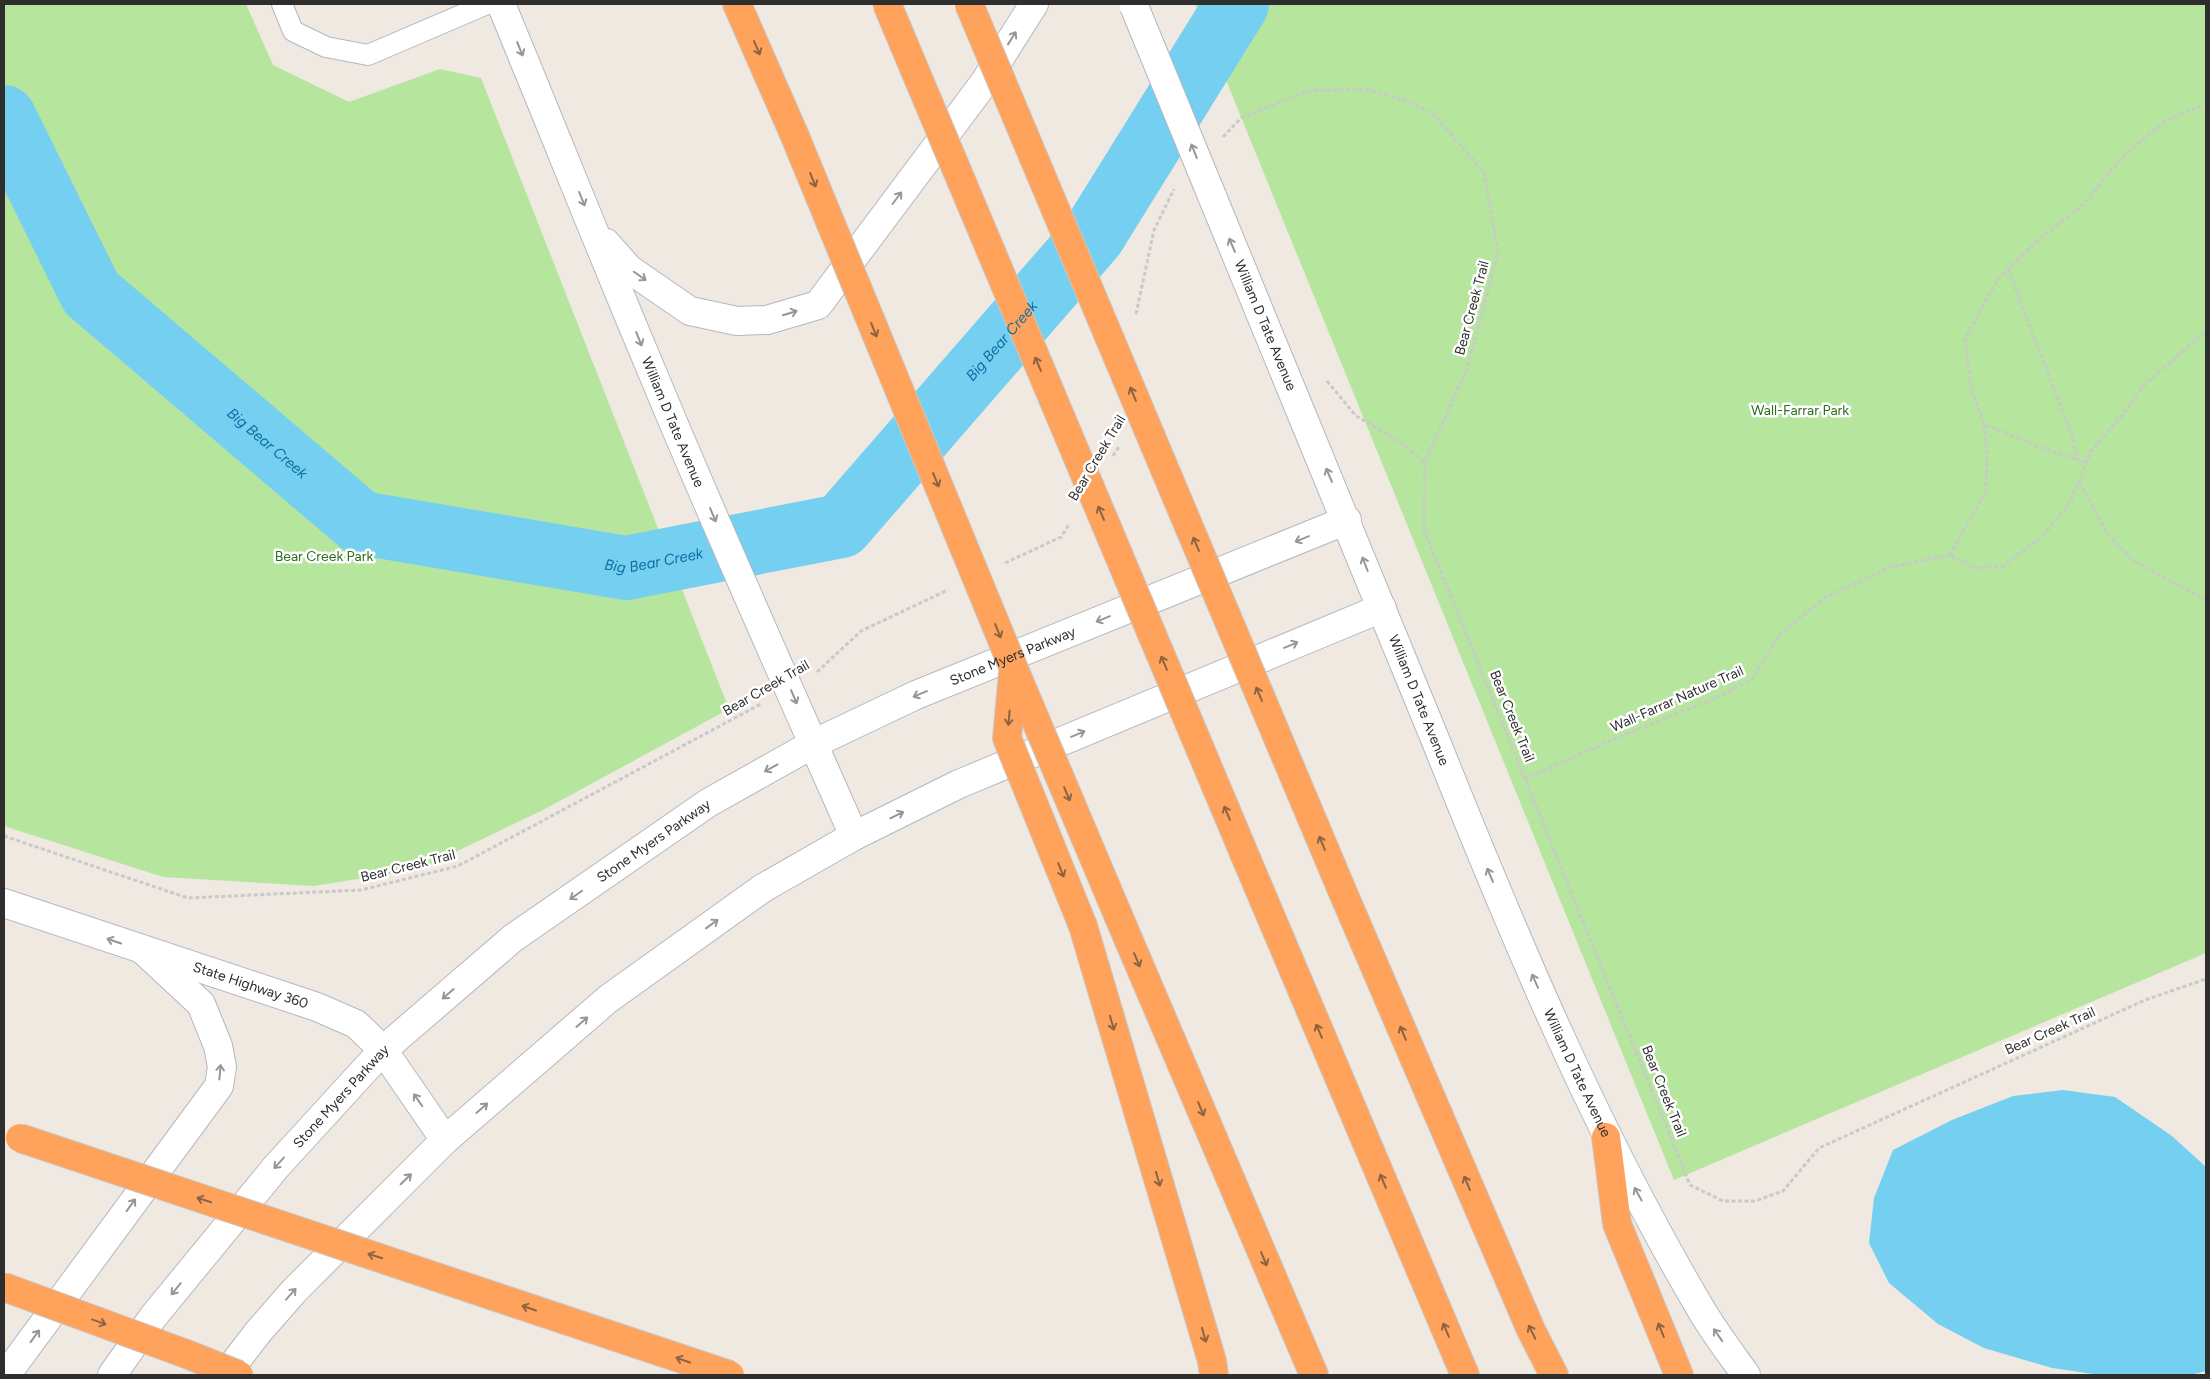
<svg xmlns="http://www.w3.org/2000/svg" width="2210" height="1379" font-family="Figtree,sans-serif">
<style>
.green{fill:#b6e59e}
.water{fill:#75cff0}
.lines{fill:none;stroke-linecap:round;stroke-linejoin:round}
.river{stroke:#75cff0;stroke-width:64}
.lane-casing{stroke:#b4b7c1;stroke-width:22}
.secondary-casing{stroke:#b4b7c1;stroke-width:30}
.highway-casing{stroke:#c9c9c9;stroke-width:30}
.path{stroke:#c9c9c9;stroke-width:3;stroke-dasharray:4 2.5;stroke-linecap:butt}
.lane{stroke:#fff;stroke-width:20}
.secondary{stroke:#fff;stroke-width:28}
.highway{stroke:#ffa35c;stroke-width:28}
.secondary-bridge-casing{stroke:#b4b7c1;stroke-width:30;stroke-linecap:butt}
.highway-bridge-casing{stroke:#c9c9c9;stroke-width:30;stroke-linecap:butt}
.secondary-bridge{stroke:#fff;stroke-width:28}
.highway-bridge{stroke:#ffa35c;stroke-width:28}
.oneway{stroke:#969696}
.oneway2{stroke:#8c6343}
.labels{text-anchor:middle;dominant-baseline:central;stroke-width:5;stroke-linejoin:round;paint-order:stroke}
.street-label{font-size:14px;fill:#2e2e2e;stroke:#fff}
.park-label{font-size:14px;fill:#2c6e1b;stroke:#fff}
.water-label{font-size:15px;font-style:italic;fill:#0d6fa3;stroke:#fff}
</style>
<rect width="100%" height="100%" fill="#efe9e1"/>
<g class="green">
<polygon points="4,4 246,4 273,65 349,102 440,69 481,78 729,709 543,810 420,869 314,886 163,877 4,826"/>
<polygon points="1195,4 2206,4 2206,953 1674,1180"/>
</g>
<polygon class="water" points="2063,1090 2115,1097 2172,1136 2206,1167 2206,1371 2190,1375 2100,1375 2052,1368 1984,1348 1938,1324 1889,1283 1869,1243 1874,1198 1893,1150 1952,1120 2013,1096"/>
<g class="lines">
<path class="river" id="s1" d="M4 117 91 293 361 523 626 568 841 526 1093 236 1237 4"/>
<g class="lane-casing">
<polyline id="lane" points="282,4 293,31 326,47 368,55 487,4"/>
</g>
<g class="secondary-casing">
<g id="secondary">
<path id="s2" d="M501 4C552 127 601 251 653 374 717 529 786 682 854 836"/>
<path id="s3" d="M1212 196C1287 376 1362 557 1435 739 1513 934 1594 1129 1702 1311 1715 1333 1731 1354 1746 1375"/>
<polyline points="606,243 629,269 690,311 737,321 767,320 818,305 984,83 1034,4"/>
<path id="s4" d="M4 903 317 1007 356 1024 383 1050 445 1140"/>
<polyline points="6,1375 219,1086 222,1067 218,1046 201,1004 143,950"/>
<path id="s5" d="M112 1375 153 1317 276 1167 383 1050 513 938 708 803 813 744 916 695 1347 520"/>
<polyline points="225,1375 259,1331 294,1291 445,1140 608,999 763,888 854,836 959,784 1382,608"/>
</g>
</g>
<g class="highway-casing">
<g id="highway">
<polyline points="737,4 794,134"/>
<polyline points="1246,858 1465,1375"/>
<polyline points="1341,888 1531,1330 1554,1375"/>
<polyline points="1118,915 1314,1375"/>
<polyline points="1083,926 1212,1361 1214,1375"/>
<polyline points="1606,1137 1617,1224 1679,1375"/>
</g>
</g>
<g class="path">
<polyline points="1223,137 1241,118 1307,91 1366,89 1407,101 1433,114 1484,172 1498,253 1467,369 1425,462 1424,530 1690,1185 1723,1201 1755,1201 1783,1191 1819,1148 2145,1000 2206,979"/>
<polyline points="2008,269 2074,441 2076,459 2087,463"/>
<polyline points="1136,314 1154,230 1174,189"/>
<polyline points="1327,381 1356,416 1397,440 1425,462"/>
<polyline points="1984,424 1972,392 1965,339 1998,279 2040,238 2083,205 2126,153 2165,122 2206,103"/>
<polyline points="1113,456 1120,445"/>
<polyline points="2079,482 2108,535 2132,560 2206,600"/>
<polyline points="1950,555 1986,491 1987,455 1984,424 2042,448 2076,459"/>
<polyline points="1005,563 1061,537 1070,523"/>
<polyline points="817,672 861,631 948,590"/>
<polyline points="1525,779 1619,737 1713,699 1752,679 1780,634 1826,597 1891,567 1950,555 1975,568 2003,566 2041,538 2071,501 2091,451 2121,417 2143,386 2206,331"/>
<polyline points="4,836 188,898 361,890 458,866 761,704"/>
</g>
<use href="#lane" class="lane"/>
<use href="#secondary" class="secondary"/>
<use href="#highway" class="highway"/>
<g class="secondary-bridge-casing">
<polyline id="secondary-bridge" points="1134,6 1212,196"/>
</g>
<g class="highway-bridge-casing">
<g id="highway-bridge">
<polyline points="887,4 1246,858"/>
<polyline points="969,4 1341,888"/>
<polyline points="794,134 1014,669 1118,915"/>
<polyline points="1013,673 1007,738 1083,926"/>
<polyline points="20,1138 730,1375"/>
<polyline points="4,1287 189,1355 239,1375"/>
</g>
</g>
<use href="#secondary-bridge" class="secondary-bridge"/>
<use href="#highway-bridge" class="highway-bridge"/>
</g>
<defs><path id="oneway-shaft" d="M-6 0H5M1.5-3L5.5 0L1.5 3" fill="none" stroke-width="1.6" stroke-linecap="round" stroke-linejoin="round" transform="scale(1.25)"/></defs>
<g class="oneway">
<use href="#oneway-shaft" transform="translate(1012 38) rotate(-58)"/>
<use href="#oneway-shaft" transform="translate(520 49) rotate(68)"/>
<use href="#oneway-shaft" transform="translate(1194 151) rotate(-112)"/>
<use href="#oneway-shaft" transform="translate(897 198) rotate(-53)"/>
<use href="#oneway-shaft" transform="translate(582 199) rotate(68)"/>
<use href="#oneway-shaft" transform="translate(1232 245) rotate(-113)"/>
<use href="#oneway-shaft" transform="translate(640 276) rotate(35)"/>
<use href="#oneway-shaft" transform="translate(790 313) rotate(-17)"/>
<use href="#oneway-shaft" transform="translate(639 339) rotate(68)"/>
<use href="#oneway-shaft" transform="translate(1329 475) rotate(-113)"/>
<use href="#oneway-shaft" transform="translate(713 515) rotate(67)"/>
<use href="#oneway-shaft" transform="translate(1302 539) rotate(158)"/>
<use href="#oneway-shaft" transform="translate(1365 564) rotate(-111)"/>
<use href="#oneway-shaft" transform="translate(1103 619) rotate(158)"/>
<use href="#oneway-shaft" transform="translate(1291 645) rotate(-23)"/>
<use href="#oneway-shaft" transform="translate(920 694) rotate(157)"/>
<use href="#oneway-shaft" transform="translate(794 697) rotate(67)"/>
<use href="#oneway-shaft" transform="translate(1078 734) rotate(-23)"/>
<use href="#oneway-shaft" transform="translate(771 768) rotate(151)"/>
<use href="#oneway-shaft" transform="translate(897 815) rotate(-26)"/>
<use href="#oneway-shaft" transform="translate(1490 875) rotate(-113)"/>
<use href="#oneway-shaft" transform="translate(576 895) rotate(145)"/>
<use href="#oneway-shaft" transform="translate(712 924) rotate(-36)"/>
<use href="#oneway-shaft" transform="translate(114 941) rotate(-161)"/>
<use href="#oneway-shaft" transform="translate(1535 981) rotate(-114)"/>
<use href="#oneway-shaft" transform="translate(448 994) rotate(139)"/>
<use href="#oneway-shaft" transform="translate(582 1022) rotate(-41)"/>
<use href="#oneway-shaft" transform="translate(220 1072) rotate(-85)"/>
<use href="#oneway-shaft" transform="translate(418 1100) rotate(-125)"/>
<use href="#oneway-shaft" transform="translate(482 1108) rotate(-41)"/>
<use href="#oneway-shaft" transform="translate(279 1163) rotate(132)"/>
<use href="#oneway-shaft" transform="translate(406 1179) rotate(-44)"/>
<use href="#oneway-shaft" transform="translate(1638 1194) rotate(-119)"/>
<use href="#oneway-shaft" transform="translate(131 1205) rotate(-54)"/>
<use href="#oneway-shaft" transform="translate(176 1289) rotate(129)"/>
<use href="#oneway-shaft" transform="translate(291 1294) rotate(-48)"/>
<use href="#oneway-shaft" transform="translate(1718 1335) rotate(-125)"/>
<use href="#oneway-shaft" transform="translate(35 1336) rotate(-54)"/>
</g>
<g class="oneway2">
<use href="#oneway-shaft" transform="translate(757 48) rotate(66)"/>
<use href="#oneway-shaft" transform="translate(813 180) rotate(68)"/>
<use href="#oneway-shaft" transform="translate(874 330) rotate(68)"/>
<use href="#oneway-shaft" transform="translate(1038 364) rotate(-113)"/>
<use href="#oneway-shaft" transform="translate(1133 394) rotate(-113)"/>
<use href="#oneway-shaft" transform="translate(936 480) rotate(68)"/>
<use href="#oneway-shaft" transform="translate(1101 513) rotate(-113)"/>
<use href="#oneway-shaft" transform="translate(1196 544) rotate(-113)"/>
<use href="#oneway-shaft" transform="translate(998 631) rotate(68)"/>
<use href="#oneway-shaft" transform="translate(1164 663) rotate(-113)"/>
<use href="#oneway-shaft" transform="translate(1259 694) rotate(-113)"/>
<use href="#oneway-shaft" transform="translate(1009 718) rotate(95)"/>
<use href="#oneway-shaft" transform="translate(1067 794) rotate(67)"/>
<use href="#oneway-shaft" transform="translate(1227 813) rotate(-113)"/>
<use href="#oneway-shaft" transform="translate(1322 843) rotate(-113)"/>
<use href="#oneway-shaft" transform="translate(1061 870) rotate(68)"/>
<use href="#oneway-shaft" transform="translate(1137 960) rotate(67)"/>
<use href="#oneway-shaft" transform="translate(1112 1023) rotate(74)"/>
<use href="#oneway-shaft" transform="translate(1319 1031) rotate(-113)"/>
<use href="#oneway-shaft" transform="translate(1403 1033) rotate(-113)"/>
<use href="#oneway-shaft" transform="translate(1201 1109) rotate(67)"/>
<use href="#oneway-shaft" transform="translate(1158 1179) rotate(74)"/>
<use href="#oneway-shaft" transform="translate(1383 1181) rotate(-113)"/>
<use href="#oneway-shaft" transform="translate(1467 1183) rotate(-113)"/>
<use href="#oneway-shaft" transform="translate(204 1200) rotate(-162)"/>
<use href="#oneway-shaft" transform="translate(375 1256) rotate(-162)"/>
<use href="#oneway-shaft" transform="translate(1264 1259) rotate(67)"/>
<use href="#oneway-shaft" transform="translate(529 1308) rotate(-161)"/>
<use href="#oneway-shaft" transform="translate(99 1322) rotate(20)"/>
<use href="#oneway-shaft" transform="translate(1446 1330) rotate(-113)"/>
<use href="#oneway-shaft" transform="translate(1661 1330) rotate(-112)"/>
<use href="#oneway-shaft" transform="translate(1532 1332) rotate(-116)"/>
<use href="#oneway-shaft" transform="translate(1204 1335) rotate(74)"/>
<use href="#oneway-shaft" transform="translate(683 1360) rotate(-161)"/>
</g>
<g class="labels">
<g class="street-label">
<text transform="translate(1472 308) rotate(-75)">Bear Creek Trail</text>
<text stroke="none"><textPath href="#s3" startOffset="140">William D Tate Avenue</textPath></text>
<text stroke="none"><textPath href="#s2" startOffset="452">William D Tate Avenue</textPath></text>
<text transform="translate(1097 458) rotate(-59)">Bear Creek Trail</text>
<text stroke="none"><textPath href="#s5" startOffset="1171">Stone Myers Parkway</textPath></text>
<text transform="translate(766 688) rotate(-30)">Bear Creek Trail</text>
<text transform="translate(1677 699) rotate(-24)">Wall-Farrar Nature Trail</text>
<text stroke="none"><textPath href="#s3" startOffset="545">William D Tate Avenue</textPath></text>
<text transform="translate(1512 716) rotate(68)">Bear Creek Trail</text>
<text stroke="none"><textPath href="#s5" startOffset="766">Stone Myers Parkway</textPath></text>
<text transform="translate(408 866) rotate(-14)">Bear Creek Trail</text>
<text stroke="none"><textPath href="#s4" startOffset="260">State Highway 360</textPath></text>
<text transform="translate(2050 1031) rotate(-24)">Bear Creek Trail</text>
<text stroke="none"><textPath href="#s3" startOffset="950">William D Tate Avenue</textPath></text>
<text transform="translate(1664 1091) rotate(68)">Bear Creek Trail</text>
<text stroke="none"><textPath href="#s5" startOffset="361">Stone Myers Parkway</textPath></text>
</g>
<g class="park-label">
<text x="1800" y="410">Wall-Farrar Park</text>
<text x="324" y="556">Bear Creek Park</text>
</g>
<g class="water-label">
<text stroke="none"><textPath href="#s1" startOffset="1284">Big Bear Creek</textPath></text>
<text stroke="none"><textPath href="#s1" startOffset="428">Big Bear Creek</textPath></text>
<text stroke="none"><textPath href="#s1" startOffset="848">Big Bear Creek</textPath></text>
</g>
</g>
<rect width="2210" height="1379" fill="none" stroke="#2e2e2e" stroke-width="10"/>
</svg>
